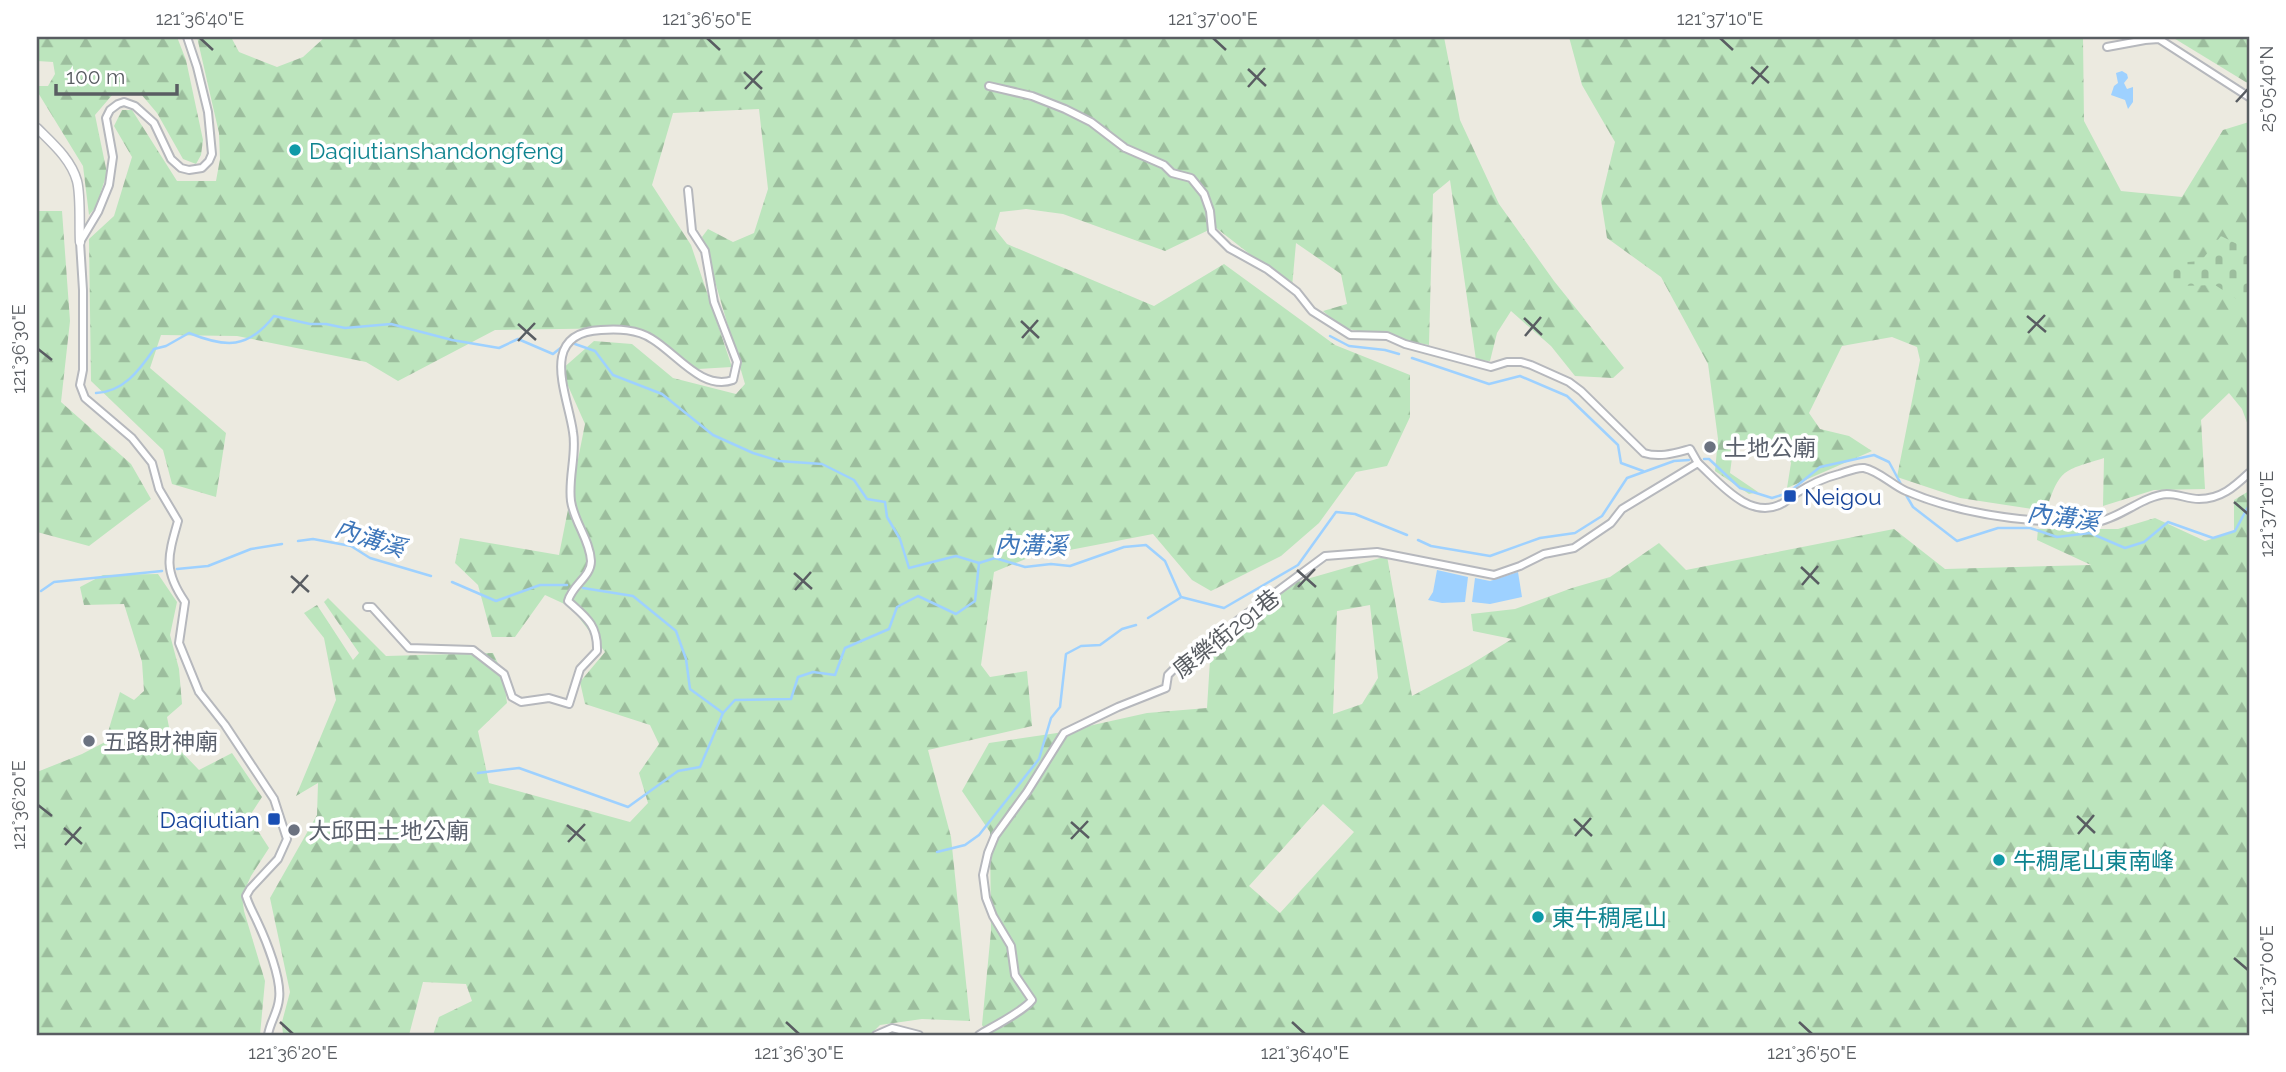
<svg xmlns="http://www.w3.org/2000/svg" width="2286" height="1072" font-family="Raleway,'Noto Sans TC',sans-serif">
<style>
.forest{fill:url(#forest-firs);fill-rule:evenodd}
.cemetery{fill:url(#cemetery-stones)}
.water{fill:#9ed1ff}
.lines{fill:none;stroke-linecap:round;stroke-linejoin:round}
.stream{stroke:#9ed1ff;stroke-width:2.5}
.minor-casing{stroke:#b6b8bd;stroke-width:10}
.tertiary-casing{stroke:#b6b8bd;stroke-width:11}
.minor{stroke:#fff;stroke-width:6}
.tertiary{stroke:#fff;stroke-width:8}
.ticks{fill:none;stroke:#595d62;stroke-width:2.5}
.culture-dot{fill:#0f9aa8;stroke:#fff;stroke-width:2.5}
.worship-dot{fill:#6b7280;stroke:#fff;stroke-width:2.5}
.transit-dot{fill:#1a4fb4;stroke:#fff;stroke-width:2.5}
.labels{text-anchor:middle;dominant-baseline:central;stroke-width:7;stroke-linejoin:round;paint-order:stroke}
.culture-label{font-size:23px;fill:#0d838f;stroke:#fff;text-anchor:start}
.worship-label{font-size:23px;fill:#5b616d;stroke:#fff;text-anchor:start}
.transit-label{font-size:23px;fill:#164399;stroke:#fff;text-anchor:start}
.street-label{font-size:23px;fill:#595d62;stroke:#fff}
.water-label{font-size:24px;font-style:italic;fill:#3d76ba;stroke:#fff}
.neatline{fill:none;stroke:#595d62;stroke-width:2.5}
.ticks-label{font-size:18px;text-anchor:middle;fill:#595d62}
</style>
<defs>
<pattern id="forest-firs" width="22" height="20" patternUnits="userSpaceOnUse" patternTransform="scale(1.75)"><rect width="22" height="20" fill="#bce5bd"/><path d="M5 1l3.5 6h-7zM16 11l3.5 6h-7z" fill="#9cbd9d"/></pattern>
<pattern id="cemetery-stones" width="16" height="16" patternUnits="userSpaceOnUse" patternTransform="scale(1.75)"><rect width="16" height="16" fill="#bce5bd"/><path d="M2 7V4a2 2 0 0 1 4 0v3zM10 15v-3a2 2 0 0 1 4 0v3z" fill="#9cbd9d"/></pattern>
</defs>
<rect width="100%" height="100%" fill="#eceae0"/>
<g class="forest">
<polygon points="37,37 177,37 186,60 203,140 201,155 196,164 183,159 157,113 141,94 113,94 95,115 107,173 96,207 89,215 83,166 37,91 37,86 48,86 55,74 53,62 37,61"/>
<polygon points="197,37 231,37 239,52 277,67 303,57 325,37 1444,37 1460,120 1499,204 1554,281 1624,368 1613,378 1575,376 1551,346 1511,311 1497,333 1490,361 1476,360 1450,180 1433,194 1429,345 1343,328 1323,311 1347,304 1341,274 1296,243 1292,287 1215,227 1165,251 1063,214 1026,209 1000,212 995,229 1007,244 1154,306 1224,264 1335,345 1410,375 1410,417 1387,466 1356,472 1319,523 1281,556 1211,591 1192,580 1153,534 1028,558 994,572 981,665 990,677 1027,671 1032,726 928,750 951,837 970,1021 922,1019 880,1025 870,1035 433,1035 439,1017 472,1001 466,984 423,982 409,1035 283,1035 282,1022 290,992 270,898 317,815 318,783 296,796 336,700 324,638 304,613 317,605 353,660 359,653 324,602 328,598 386,656 493,653 503,674 507,703 478,731 489,783 630,822 648,803 639,773 659,744 650,725 585,704 580,682 605,652 571,607 545,595 515,637 492,637 478,585 455,563 460,538 559,555 585,424 561,370 594,341 632,344 673,378 736,394 745,384 702,237 708,229 733,242 754,233 768,189 759,109 673,113 652,185 691,245 732,367 698,369 630,328 495,330 398,381 366,362 237,336 161,335 150,368 226,433 216,497 172,484 163,450 91,381 89,239 114,216 132,157 114,126 122,110 132,110 177,181 216,181 220,159 219,133"/>
<path d="M1569 37H2090L2083 38 2084 121 2121 191 2182 197 2223 130 2249 122V428L2242 409 2229 393 2201 420 2205 489 2154 490 2103 506 2104 458C2063 471 2060 468 2046 511L1960 498 1897 477 1920 360 1917 347 1892 337 1842 346 1809 413 1820 429 1849 436 1872 451 1787 488 1791 463 1783 441 1733 450 1730 473 1758 492 1749 494 1715 471 1718 439 1708 364 1661 277 1607 238 1601 200 1615 142 1582 85Z"/>
<polygon points="2172,37 2249,37 2249,84"/>
<polygon points="37,211 62,211 70,321 61,402 131,464 151,499 89,546 37,532"/>
<path d="M2249 491V1035H988L982 1025 991 931 990 832 962 791 989 743 1057 733 1147 713 1207 708 1211 644 1279 587 1387 556 1412 696 1468 666 1512 639 1473 631 1471 614 1515 609 1572 588 1610 577 1659 543 1686 570 1894 529 1945 569 2091 565 2037 540 2038 529H2118L2155 518 2205 541 2234 532V500ZM1370 605 1378 678 1362 704 1333 714 1337 611ZM1323 804 1354 832 1280 913 1249 886Z"/>
<polygon points="158,574 177,602 170,635 179,669 182,704 167,717 172,742 199,770 232,753 262,797 249,817 269,848 251,876 242,896 244,911 265,981 260,1035 37,1035 37,772 82,754 105,742 120,692 134,700 144,691 142,662 124,604 84,605 80,587 103,575"/>
</g>
<polygon class="cemetery" points="2221,236 2249,250 2249,307 2215,285 2179,286 2167,273 2175,263 2201,261"/>
<g class="water">
<polygon points="2122,71 2127,74 2128,78 2124,83 2127,89 2133,87 2133,102 2128,109 2125,100 2111,95 2114,86 2118,83 2116,73"/>
<polygon points="1437,570 1468,577 1465,602 1442,603 1428,600 1433,592"/>
<polygon points="1518,572 1522,597 1490,604 1472,602 1475,578 1490,581"/>
</g>
<g class="lines">
<g class="stream">
<polyline points="1330,336 1349,346 1385,350 1399,354"/>
<polyline points="575,344 595,351 613,375 662,394 713,435 753,453 779,461 822,464 854,480 867,499 885,502 887,517 900,539 909,568 956,556 979,563"/>
<polyline points="1412,358 1489,384 1520,376 1567,396 1618,445 1621,463 1643,471"/>
<path d="M96 393C123 392 139 371 154 349L166 346 189 333C226 348 248 349 274 316L310 324H326L345 328 391 324 452 340 499 348 518 339 553 354 563 346"/>
<polyline points="1704,459 1709,459 1740,488 1772,498 1788,493 1820,467 1874,455 1889,462 1902,486"/>
<polyline points="1906,495 1913,507 1957,541 1998,528 2030,528 2057,537 2090,533 2125,548 2144,542 2168,522 2213,538 2235,531 2249,505"/>
<polyline points="1418,540 1431,546 1490,556 1540,538 1575,533 1602,516 1627,478 1674,461 1689,460"/>
<polyline points="298,541 313,539 351,546 370,558 431,576"/>
<polyline points="177,569 208,566 251,549 282,544"/>
<polyline points="452,582 496,601 540,585 567,585"/>
<polyline points="583,588 633,596 676,631 686,659 690,689 723,713"/>
<polyline points="41,591 54,582 162,571"/>
<polyline points="1148,618 1180,598"/>
<polyline points="478,773 519,768 628,807 678,771 700,767 723,713 735,700 791,699 798,677 813,672 835,675 845,648 889,629 897,607 918,596 956,614 975,601 979,563 995,558 1025,567 1051,564 1070,566 1124,547 1146,545 1165,561 1181,597 1224,608 1298,565 1336,512 1355,514 1407,535"/>
<polyline points="937,852 965,845 979,835 1039,759 1051,718 1060,707 1066,654 1081,646 1100,645 1122,629 1136,625"/>
</g>
<g class="minor-casing">
<g id="minor">
<path d="M187 37 197 67 208 112 212 154 209 161 202 168 189 170 181 168 171 159 154 123 135 106 124 102 118 104 110 110 106 118 113 157 109 185 98 212 80 242 83 290V370L80 385 85 398 132 438 152 463 159 489 178 521C168 556 163 570 185 602L179 643 199 692 225 725 274 799 287 839 278 859 250 889 246 896C249 906 253 912 257 921 266 940 282 979 279 999 278 1012 270 1022 268 1035"/>
<polyline points="2107,47 2145,40 2159,39 2249,97"/>
<path d="M989 86 1032 96 1065 109 1091 122 1125 148 1164 165 1172 173 1191 178 1204 194 1210 211 1212 231 1229 248 1267 269 1297 292 1312 311 1350 335 1387 336 1405 344 1491 367 1507 362H1521L1531 365 1569 382 1581 391 1644 453C1660 458 1675 453 1690 449L1698 463"/>
<path d="M367 607H372L409 648 473 650 504 674 512 697 521 702 549 698 569 704 580 669 597 651C598 625 586 617 568 601 572 585 591 577 591 561 590 540 574 522 571 501 568 478 577 454 573 432 568 395 537 333 601 330 618 329 637 329 652 339 677 354 702 391 733 380L737 362 714 302 705 251 692 231 688 190"/>
<polyline points="876,1035 892,1028 919,1035"/>
<path d="M979 1035C992 1027 1024 1011 1032 1000L1015 975 1011 946 993 916 986 898 983 875 988 853 995 836 1027 792 1064 733 1118 707 1166 688 1168 675 1181 662 1204 653 1237 621 1325 556 1377 552 1494 575 1520 566 1544 554 1574 548 1611 523 1622 509 1698 463C1719 482 1750 522 1783 503 1787 501 1791 496 1795 494 1809 485 1823 478 1839 474 1846 472 1857 467 1864 468 1879 471 1892 485 1906 491 1955 512 2009 520 2062 522 2072 522 2084 525 2094 523 2121 518 2142 496 2167 494 2178 494 2188 499 2199 499 2221 499 2234 487 2249 473"/>
</g>
</g>
<g class="tertiary-casing">
<path id="tertiary" d="M37 128C52 143 71 159 77 181 81 196 79 225 80 242"/>
</g>
<use href="#minor" class="minor"/>
<use href="#tertiary" class="tertiary"/>
</g>
<path class="ticks" d="M200 38 213 50M707 38 720 50M1213 38 1226 50M1720 38 1733 50M1751 67 1769 83M1248 69 1266 86M744 72 762 89M1752 84 1768 66M1248 87 1265 68M745 89 762 71M2236 102 2248 89M2027 316 2046 332M1524 318 1542 335M1021 321 1039 338M518 324 536 340M2028 333 2045 315M1525 336 1541 317M1022 338 1038 320M518 341 535 323M38 349 52 360M2234 502 2248 514M1801 567 1819 584M1297 570 1316 587M794 573 812 589M291 576 309 592M1802 585 1818 566M1298 587 1315 569M795 590 811 572M292 593 308 575M38 805 52 816M2077 816 2095 833M1574 819 1592 836M1071 822 1089 838M567 825 585 841M64 828 82 844M2078 834 2094 815M1575 836 1591 818M1071 839 1088 821M568 842 585 824M65 845 81 827M2234 958 2248 970M280 1022 293 1034M786 1022 799 1034M1292 1022 1305 1034M1799 1022 1812 1034"/>
<g class="culture-dot">
<circle cx="295" cy="150" r="7"/>
<circle cx="1999" cy="860" r="7"/>
<circle cx="1538" cy="917" r="7"/>
</g>
<g class="worship-dot">
<circle cx="1710" cy="447" r="7"/>
<circle cx="89" cy="741" r="7"/>
<circle cx="294" cy="830" r="7"/>
</g>
<g class="transit-dot">
<rect x="1783" y="489" width="14" height="14" rx="3.5"/>
<rect x="267" y="812" width="14" height="14" rx="3.5"/>
</g>
<g class="labels">
<g class="culture-label">
<text x="309" y="150">Daqiutianshandongfeng</text>
<text x="2013" y="860">牛稠尾山東南峰</text>
<text x="1552" y="917">東牛稠尾山</text>
</g>
<g class="worship-label">
<text x="1724" y="447">土地公廟</text>
<text x="103" y="741">五路財神廟</text>
<text x="308" y="830">大邱田土地公廟</text>
</g>
<g class="transit-label">
<text x="1804" y="496">Neigou</text>
<text x="260" y="819" text-anchor="end">Daqiutian</text>
</g>
<g class="street-label">
<text transform="translate(1226 633) rotate(-38)">康樂街291巷</text>
</g>
<g class="water-label">
<text transform="translate(2063 517) rotate(8)">內溝溪</text>
<text transform="translate(370 538) rotate(18)">內溝溪</text>
<text transform="translate(1031 545) rotate(1)">內溝溪</text>
</g>
</g>
<rect width="2286" height="1072" fill="none" stroke="#ffffff" stroke-width="77"/>
<path d="M56 84v10h121v-10" fill="none" stroke="#595d62" stroke-width="3.5"/>
<text x="66" y="84" font-size="21" fill="#595d62" stroke="#ffffff" stroke-width="5" paint-order="stroke">100 m</text>
<rect x="38" y="38" width="2210" height="996" class="neatline"/>
<g class="ticks-label">
<text x="200" y="25">121°36'40"E</text>
<text x="707" y="25">121°36'50"E</text>
<text x="1213" y="25">121°37'00"E</text>
<text x="1720" y="25">121°37'10"E</text>
<text transform="translate(2267 89) rotate(-90)" y="6">25°05'40"N</text>
<text transform="translate(19 349) rotate(-90)" y="6">121°36'30"E</text>
<text transform="translate(2267 514) rotate(-90)" y="6">121°37'10"E</text>
<text transform="translate(19 805) rotate(-90)" y="6">121°36'20"E</text>
<text transform="translate(2267 970) rotate(-90)" y="6">121°37'00"E</text>
<text x="293" y="1059">121°36'20"E</text>
<text x="799" y="1059">121°36'30"E</text>
<text x="1305" y="1059">121°36'40"E</text>
<text x="1812" y="1059">121°36'50"E</text>
</g>
</svg>
